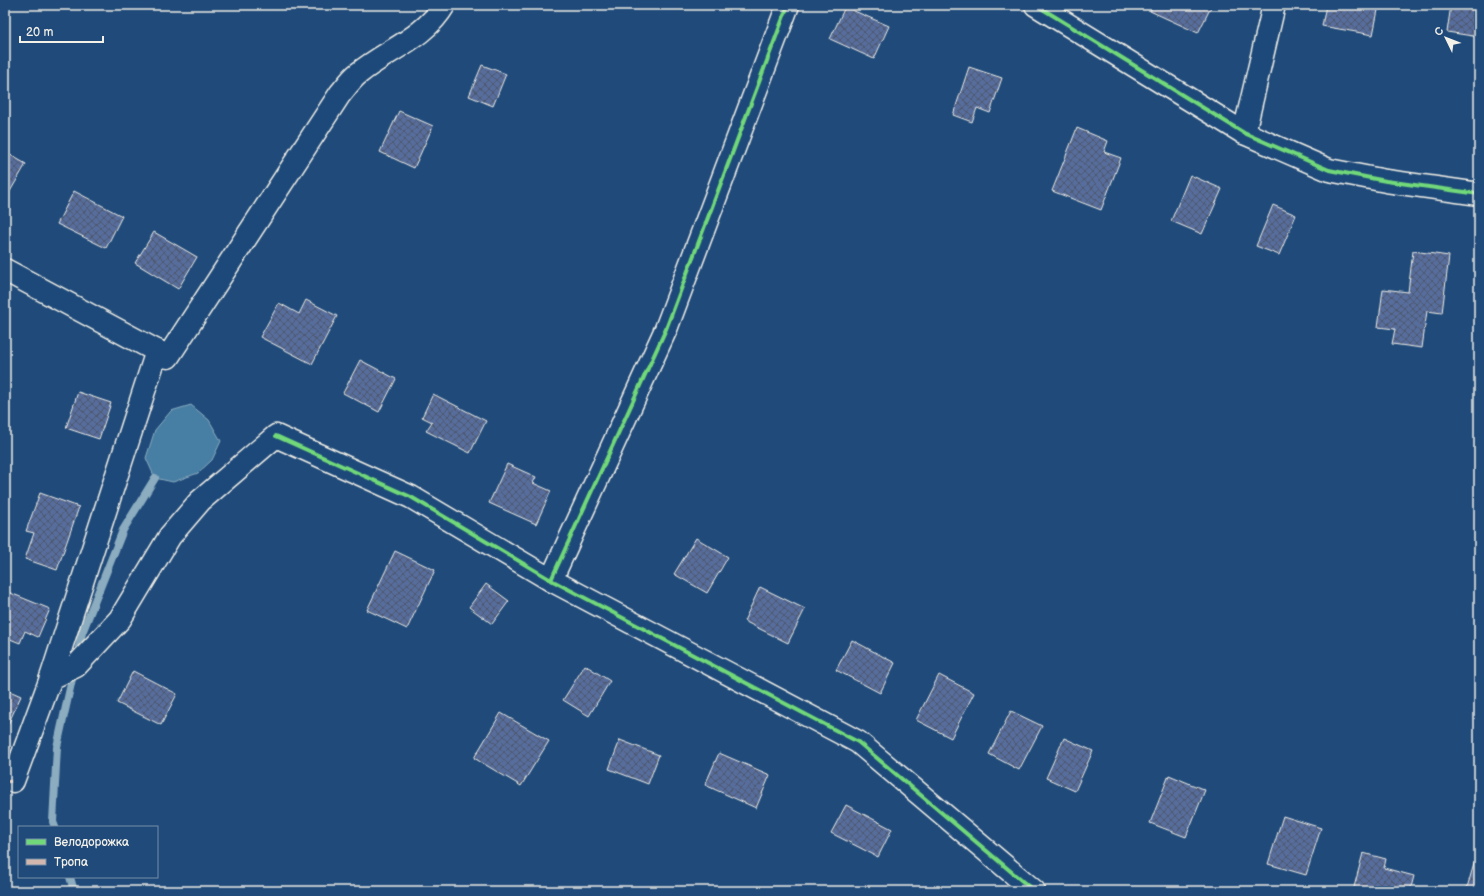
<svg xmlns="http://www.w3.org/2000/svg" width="1484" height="896" font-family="'Balsamiq Sans',sans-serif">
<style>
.water{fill:#477ea3;stroke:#8cacbf}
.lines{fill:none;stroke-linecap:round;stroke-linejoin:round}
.stream{stroke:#8cacbf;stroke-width:8}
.building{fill:url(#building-cross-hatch);stroke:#f4f1e8}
.minor-casing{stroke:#f4f1e8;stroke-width:25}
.minor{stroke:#1f4a7a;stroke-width:22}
.quiet{stroke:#d1b7ad;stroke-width:3;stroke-dasharray:6 3;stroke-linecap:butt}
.cycleway-casing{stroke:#1f4a7a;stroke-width:6}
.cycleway{stroke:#71d979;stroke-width:4}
</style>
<defs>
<pattern id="building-cross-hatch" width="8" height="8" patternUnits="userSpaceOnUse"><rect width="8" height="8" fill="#576d9d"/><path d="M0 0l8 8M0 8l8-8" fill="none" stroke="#4f596d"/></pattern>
</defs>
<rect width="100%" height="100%" fill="#1f4a7a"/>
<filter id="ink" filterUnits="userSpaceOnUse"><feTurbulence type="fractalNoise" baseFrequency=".025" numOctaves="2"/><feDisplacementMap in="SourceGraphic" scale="8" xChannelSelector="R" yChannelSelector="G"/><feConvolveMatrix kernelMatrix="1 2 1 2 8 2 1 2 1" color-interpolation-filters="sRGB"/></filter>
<g filter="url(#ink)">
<polygon class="water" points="191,405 209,420 221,441 212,460 198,473 173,482 155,478 146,458 155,430 171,411"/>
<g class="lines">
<g class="stream">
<polyline points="77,656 82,633 123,530 155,478"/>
<polyline points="55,827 53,822 57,747 74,670"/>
<polyline points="70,877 74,891"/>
</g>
</g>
<g class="building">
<polygon points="1153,5 1212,5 1198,33 1150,11"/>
<polygon points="1326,5 1379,5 1373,35 1322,26"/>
<polygon points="1451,5 1479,5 1479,37 1447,32"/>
<polygon points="845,7 889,26 874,59 830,39"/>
<polygon points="482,65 506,74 493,106 469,96"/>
<polygon points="969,67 1002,78 990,113 977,108 972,122 953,115"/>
<polygon points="399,111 433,126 414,168 380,152"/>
<polygon points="1077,128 1108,141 1104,152 1121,158 1101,210 1052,191"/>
<polygon points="5,152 26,164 5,200"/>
<polygon points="1190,175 1222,189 1202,234 1171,221"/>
<polygon points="74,191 122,216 106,248 57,224"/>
<polygon points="1273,205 1296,215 1279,255 1256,246"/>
<polygon points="154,232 197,257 178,289 135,263"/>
<polygon points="1413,251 1449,256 1442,313 1427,311 1422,348 1392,344 1395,329 1378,327 1383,289 1408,292"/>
<polygon points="306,300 337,316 312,364 260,337 279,303 299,314"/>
<polygon points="360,360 396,379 379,412 343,393"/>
<polygon points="78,392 111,403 99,439 66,428"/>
<polygon points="433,394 486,421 470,453 426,431 432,422 422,417"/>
<polygon points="507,464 536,477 533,483 551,491 536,524 489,503"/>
<polygon points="40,493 79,507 57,570 25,559 34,533 26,531"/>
<polygon points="696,538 728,557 707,593 674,574"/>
<polygon points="395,551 435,570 407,629 367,610"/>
<polygon points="486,584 509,601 492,624 469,607"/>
<polygon points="760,587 805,609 788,643 744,621"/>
<polygon points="8,592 50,609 38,637 25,631 20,643 5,637 5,600"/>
<polygon points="852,640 895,663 880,693 836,670"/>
<polygon points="585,665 610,681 589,716 563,700"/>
<polygon points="133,671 177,694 161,725 117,703"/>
<polygon points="939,675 974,693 951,738 916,720"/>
<polygon points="5,689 21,696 5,731"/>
<polygon points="1011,711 1042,726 1019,770 989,754"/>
<polygon points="501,713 549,741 521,786 474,758"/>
<polygon points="1064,738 1093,751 1075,791 1046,778"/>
<polygon points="620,740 659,755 648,784 609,769"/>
<polygon points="719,753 770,775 756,808 705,785"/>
<polygon points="1169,775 1205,790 1186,837 1150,823"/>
<polygon points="846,805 892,829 878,857 831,833"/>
<polygon points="1283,816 1321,828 1306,875 1268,864"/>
<polygon points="1479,847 1479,891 1466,891"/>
<polygon points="1363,853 1386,859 1384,868 1414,876 1410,891 1353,891"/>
</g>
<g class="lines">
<g class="minor-casing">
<g id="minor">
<polyline points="788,5 666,329 551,580 858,742 1034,891"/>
<polyline points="1036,5 1244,133 1329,170 1386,181 1479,194"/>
<polyline points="1244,133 1274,5"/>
<path d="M5 270 168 357 340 94C346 87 352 78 359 73 387 50 425 38 444 5"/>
<polyline points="51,678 76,666 120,619 170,536 200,501 276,436 411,497 551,580"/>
<polyline points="13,781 51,678 157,351"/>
</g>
</g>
<use href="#minor" class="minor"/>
<polyline class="quiet" points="5,782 13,781"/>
<g class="cycleway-casing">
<g id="cycleway">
<polyline points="788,5 666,329 551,580 858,742 1034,891"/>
<polyline points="1036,5 1244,133 1329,170 1386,181 1479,194"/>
<polyline points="276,436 411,497 551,580"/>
</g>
</g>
<use href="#cycleway" class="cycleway"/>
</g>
</g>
<rect width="1484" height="896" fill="none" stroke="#1f4a7a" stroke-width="20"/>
<rect x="10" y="10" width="1464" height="876" fill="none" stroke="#f4f1e8" stroke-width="1.5" filter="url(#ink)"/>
<rect x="18" y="826" width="140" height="52" fill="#1f4a7a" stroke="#748da6"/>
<rect x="26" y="839" width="20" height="6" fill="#71d979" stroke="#748da6"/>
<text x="54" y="846" font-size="12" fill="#f4f1e8">Велодорожка</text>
<rect x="26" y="859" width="20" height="6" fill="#d1b7ad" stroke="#748da6"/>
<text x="54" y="866" font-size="12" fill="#f4f1e8">Тропа</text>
<g transform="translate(1446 38) rotate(313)" stroke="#1f4a7a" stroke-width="3" paint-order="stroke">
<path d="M0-3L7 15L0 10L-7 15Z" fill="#f4f1e8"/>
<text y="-6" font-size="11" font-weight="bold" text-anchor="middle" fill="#f4f1e8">С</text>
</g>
<path d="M20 36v6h83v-6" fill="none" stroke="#f4f1e8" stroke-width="2"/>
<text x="26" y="36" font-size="12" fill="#f4f1e8" stroke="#1f4a7a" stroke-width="3" paint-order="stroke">20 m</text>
</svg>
